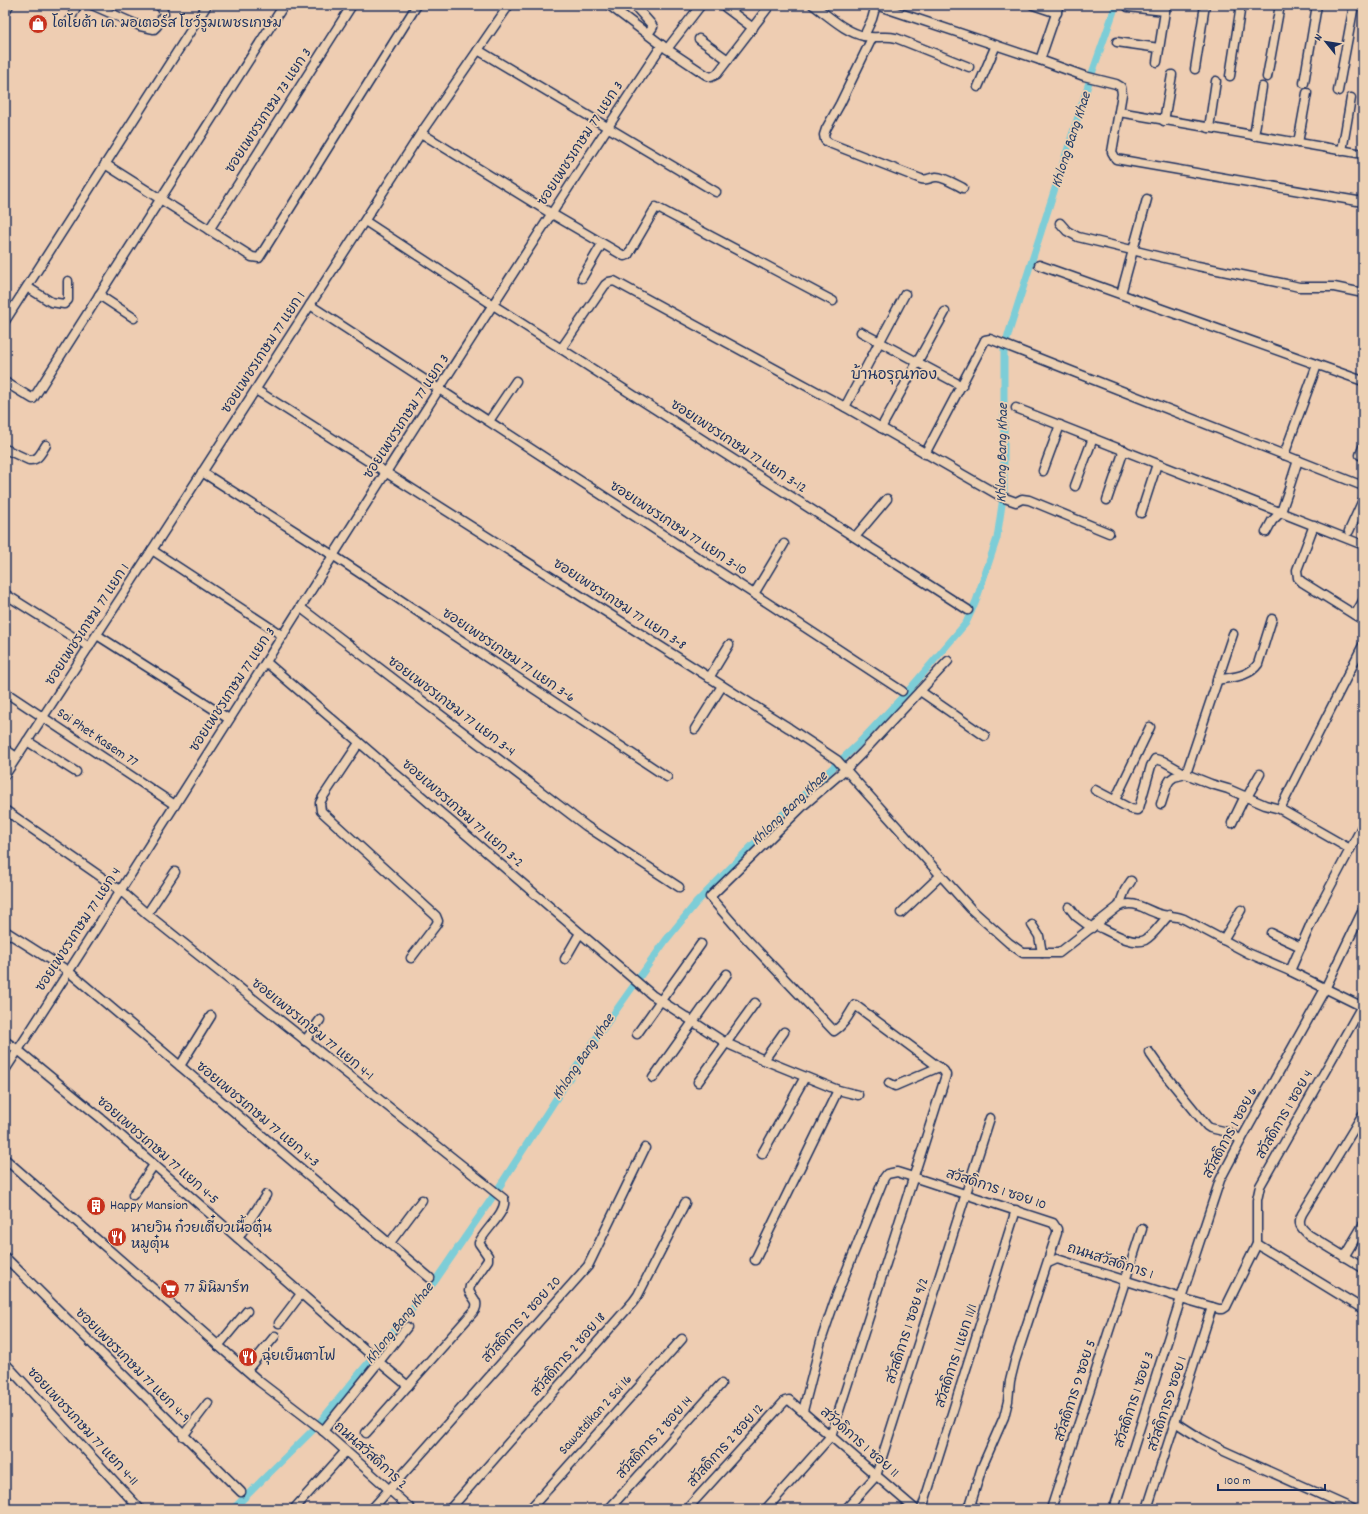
<svg xmlns="http://www.w3.org/2000/svg" width="1368" height="1514" font-family="Dekko,'Playpen Sans Thai',sans-serif">
<style>
.lines{fill:none;stroke-linecap:round;stroke-linejoin:round}
.canal{stroke:#7dcdd7;stroke-width:7}
.minor-casing{stroke:#1b2f5e;stroke-width:11}
.major-casing{stroke:#1b2f5e;stroke-width:13}
.minor{stroke:#ecd0b3;stroke-width:8}
.major{stroke:#fadf96;stroke-width:10}
.labels{text-anchor:middle;dominant-baseline:central;stroke-width:3.5;stroke-linejoin:round;paint-order:stroke}
.poi-label{font-size:14px;fill:#1b2f5e;stroke:#ecd0b3;text-anchor:start}
.street-label{font-size:14px;fill:#1b2f5e;stroke:#ecd0b3}
.water-label{font-size:15px;font-style:italic;fill:#253f6a;stroke:#ecd0b3}
.neighbourhood-label{font-size:15px;fill:#1b2f5e;stroke:#ecd0b3}
</style>
<rect width="100%" height="100%" fill="#eecdb2"/>
<filter id="ink" filterUnits="userSpaceOnUse"><feTurbulence type="fractalNoise" baseFrequency=".025" numOctaves="2"/><feDisplacementMap in="SourceGraphic" scale="8" xChannelSelector="R" yChannelSelector="G"/><feConvolveMatrix kernelMatrix="1 2 1 2 8 2 1 2 1" color-interpolation-filters="sRGB"/></filter>
<g filter="url(#ink)">
<g class="lines">
<polyline class="canal" points="233,1509 315,1428 435,1281 494,1195 585,1054 666,940 696,903 783,814 858,744 908,691 966,623 976,601 997,538 1004,491 1004,351 1009,332 1090,79 1116,5"/>
<g class="minor-casing">
<g id="minor">
<polyline points="92,5 140,26 154,29 157,26 164,14 162,8 158,5"/>
<polyline points="609,5 667,49 706,75 711,77 717,74 770,5"/>
<polyline points="634,5 651,24 653,27 648,34"/>
<path d="M813 5C829 16 845 32 864 36 875 39 885 35 896 38L969 67"/>
<polyline points="876,5 1040,60"/>
<polyline points="1033,5 1057,13"/>
<polyline points="1059,5 1040,60 1084,76 1116,84 1121,87 1122,94 1112,152 1116,159 1363,202"/>
<polyline points="725,7 753,28"/>
<polyline points="1128,7 1165,11"/>
<polyline points="70,20 77,5"/>
<polyline points="864,36 872,19 876,5"/>
<path d="M872 38 840 104 826 129 824 135 825 140 829 143 921 179C928 181 930 177 936 177 942 176 957 185 963 188"/>
<polyline points="699,39 728,60"/>
<polyline points="1117,42 1159,48"/>
<polyline points="667,49 701,5"/>
<polyline points="478,50 716,192"/>
<polyline points="1157,62 1166,5"/>
<polyline points="1195,69 1205,5"/>
<polyline points="1230,76 1241,5"/>
<polyline points="1267,77 1280,5"/>
<polyline points="1304,83 1317,5"/>
<polyline points="978,87 996,45"/>
<polyline points="1338,91 1354,5"/>
<polyline points="1119,112 1363,154"/>
<polyline points="1164,121 1172,75"/>
<polyline points="1209,128 1216,81"/>
<polyline points="421,133 552,214 624,256 628,255 656,207 833,301"/>
<polyline points="1254,136 1262,87"/>
<polyline points="1298,143 1307,93"/>
<polyline points="1342,151 1351,98"/>
<polyline points="105,164 252,257 259,258 417,5"/>
<polyline points="365,221 493,305 968,610"/>
<polyline points="1060,223 1067,231 1078,237 1198,266 1286,284 1299,287 1334,287 1363,293"/>
<polyline points="209,230 352,5"/>
<polyline points="1039,265 1363,381"/>
<polyline points="582,278 602,244"/>
<polyline points="27,287 51,302 64,304 68,300 68,281"/>
<polyline points="1121,294 1147,199"/>
<polyline points="99,295 134,318"/>
<polyline points="310,305 754,594 902,691"/>
<polyline points="5,321 207,5"/>
<polyline points="861,332 962,386"/>
<polyline points="561,349 605,285 609,282 614,281 845,407 1002,497 1016,502 1022,499 1029,500 1109,533"/>
<polyline points="5,382 33,399 284,5"/>
<path d="M256 390 789 728 837 760 971 909 1009 943 1023 953H1059L1119 906C1136 900 1143 909 1159 914 1168 917 1174 915 1184 919L1248 953 1290 971 1363 1007"/>
<polyline points="845,407 905,294"/>
<polyline points="1016,408 1358,543"/>
<polyline points="489,421 516,381"/>
<polyline points="881,428 945,312"/>
<path d="M5 449 29 460C38 461 41 453 46 445"/>
<polyline points="925,454 983,344 985,340 990,339 1363,486"/>
<polyline points="1284,455 1317,365"/>
<polyline points="1360,455 1363,447"/>
<polyline points="1043,471 1060,425"/>
<polyline points="202,472 334,556 667,777"/>
<polyline points="1290,485 1298,460"/>
<polyline points="1075,486 1093,438"/>
<polyline points="1107,500 1124,450"/>
<polyline points="1141,513 1157,464"/>
<polyline points="1314,525 1297,570 1298,578 1302,582 1363,620"/>
<polyline points="1349,531 1363,500"/>
<polyline points="1266,532 1272,521 1281,512 1289,489"/>
<polyline points="855,537 887,499"/>
<polyline points="152,550 283,636"/>
<polyline points="5,594 89,647"/>
<polyline points="754,594 784,544"/>
<polyline points="301,608 586,826 679,887"/>
<polyline points="1355,615 1363,601"/>
<polyline points="97,635 229,719"/>
<polyline points="266,662 652,995 726,1043 764,1060 838,1090 858,1095"/>
<polyline points="709,678 729,645"/>
<path d="M1217 680C1232 677 1249 677 1258 664L1272 619"/>
<polyline points="920,691 985,736"/>
<polyline points="5,692 175,805"/>
<polyline points="695,729 722,686"/>
<polyline points="27,741 76,772"/>
<polyline points="359,743 323,797 320,803 321,811 436,916 438,921 436,925 411,958"/>
<polyline points="5,749 16,757"/>
<polyline points="5,775 152,550 421,133 509,5"/>
<polyline points="1095,790 1131,809 1137,810 1139,808 1151,766 1155,759 1163,761 1186,774 1233,634"/>
<polyline points="1247,797 1260,774"/>
<polyline points="1115,800 1150,727"/>
<polyline points="1161,804 1167,785 1170,780 1174,777 1186,774 1211,784 1228,789 1265,805 1280,809 1350,849"/>
<polyline points="1280,809 1363,645"/>
<path d="M5 810 120 890 147 914 504 1199C507 1213 484 1230 479 1243L488 1256V1260L470 1286 469 1291C473 1299 479 1301 475 1310L366 1433"/>
<polyline points="1232,823 1245,796"/>
<polyline points="1119,906 1125,890 1131,881"/>
<polyline points="1069,907 1076,916 1092,928"/>
<polyline points="901,913 940,876"/>
<polyline points="147,914 175,872"/>
<polyline points="1032,925 1039,936 1042,953"/>
<path d="M1095 925C1107 930 1132 946 1145 940 1154 935 1161 923 1169 915"/>
<polyline points="5,931 68,971 430,1278"/>
<polyline points="1271,933 1301,947"/>
<polyline points="1223,940 1241,910"/>
<polyline points="565,959 580,933"/>
<polyline points="1290,971 1312,921 1363,825"/>
<polyline points="637,1034 701,944"/>
<polyline points="5,1041 18,1050 103,1120 369,1353"/>
<polyline points="305,1041 320,1020"/>
<polyline points="1149,1052 1163,1072 1207,1126 1210,1128 1228,1132 1241,1140"/>
<polyline points="764,1060 784,1032"/>
<polyline points="180,1066 211,1016"/>
<path d="M5 1070C226 730 438 383 662 45"/>
<polyline points="653,1078 727,974"/>
<polyline points="698,1082 755,1003"/>
<polyline points="889,1083 895,1086 939,1067"/>
<path d="M1363 1114 1302 1214C1297 1224 1301 1228 1309 1235L1363 1268"/>
<polyline points="762,1154 805,1077"/>
<polyline points="5,1159 260,1382 320,1428 411,1509"/>
<polyline points="133,1195 154,1165"/>
<polyline points="238,1238 266,1195"/>
<polyline points="389,1244 422,1200"/>
<polyline points="1257,1244 1363,1309"/>
<polyline points="5,1257 241,1492"/>
<polyline points="1344,1257 1363,1225"/>
<polyline points="755,1260 838,1090"/>
<polyline points="1048,1263 1057,1259 1181,1298 1219,1309 1223,1309 1226,1307 1257,1244 1257,1200 1260,1186 1363,1004"/>
<polyline points="279,1323 301,1294"/>
<polyline points="218,1346 247,1311"/>
<polyline points="379,1362 408,1386"/>
<polyline points="5,1363 140,1509"/>
<polyline points="247,1370 275,1336"/>
<polyline points="803,1411 821,1341 836,1297 884,1178 887,1174 897,1172 913,1177 1053,1223 1057,1229 1057,1233 1015,1361 1010,1381 1008,1401 1004,1417 982,1467 969,1509"/>
<polyline points="1175,1422 1200,1438 1224,1451 1353,1509"/>
<polyline points="323,1431 407,1327"/>
<polyline points="183,1436 208,1403"/>
<polyline points="970,1506 980,1509"/>
<polyline points="294,1509 345,1452"/>
<polyline points="372,1509 588,1266 645,1148"/>
<polyline points="450,1509 633,1302 638,1295 685,1203"/>
<polyline points="530,1509 682,1339"/>
<polyline points="609,1509 721,1384"/>
<polyline points="687,1509 785,1401 789,1400 915,1509"/>
<path d="M766 1509 831 1436 946 1075 944 1071 855 1005C849 1015 844 1025 834 1031L743 935 710 897 805 804 848 767 862 753 948 661"/>
<polyline points="846,1509 876,1476 990,1118"/>
<polyline points="922,1509 1016,1210"/>
<polyline points="1051,1509 1142,1229"/>
<polyline points="1114,1509 1181,1298 1220,1180 1241,1140 1325,989 1363,910"/>
<polyline points="1147,1509 1212,1307"/>
</g>
</g>
<g class="major-casing">
<polyline id="major" points="5,10 8,5"/>
</g>
<use href="#minor" class="minor"/>
<use href="#major" class="major"/>
</g>
</g>
<defs>
<g id="shop-disc" transform="scale(1)"><circle r="9.5" fill="#c8321e" stroke="#ecd0b3"/><path d="M-5-2.5h2.3a2.7 3.5 0 0 1 5.4 0H5L5.5 6h-11ZM-1.5-2.5h3a1.5 2.3 0 0 0-3 0Z" fill="#fff"/></g>
<g id="building-disc" transform="scale(1)"><circle r="9.5" fill="#c8321e" stroke="#ecd0b3"/><path d="M-4-6H4V6H1V3H-1V6H-4ZM-2.5-4.3h1.7v1.8h-1.7ZM.8-4.3h1.7v1.8H.8ZM-2.5-1h1.7V.8h-1.7ZM.8-1h1.7V.8H.8Z" fill="#fff"/></g>
<g id="restaurant-disc" transform="scale(1)"><circle r="9.5" fill="#c8321e" stroke="#ecd0b3"/><path d="M-5-6h1v4h1v-4h1v4h1v-4h1v5L-1.5 .5V6h-2V.5L-5-1ZM5-6V6H3V1.5H1.5Q1.5-4 5-6Z" fill="#fff"/></g>
<g id="supermarket-disc" transform="scale(1)"><circle r="9.5" fill="#c8321e" stroke="#ecd0b3"/><path d="M-6-5.5h2.5l.6 2H6L4.5 2H-2.5L-4.4-4H-6ZM-1.5 3.2a1.3 1.3 0 1 0 .1 0ZM3 3.2a1.3 1.3 0 1 0 .1 0Z" fill="#fff"/></g>
</defs>
<g fill-rule="evenodd">
<use href="#shop-disc" x="38" y="24"/>
<use href="#building-disc" x="96" y="1206"/>
<use href="#restaurant-disc" x="117" y="1237"/>
<use href="#supermarket-disc" x="170" y="1289"/>
<use href="#restaurant-disc" x="248" y="1357"/>
</g>
<g class="labels">
<g class="poi-label">
<text x="52" y="24">โตโยต้า เค. มอเตอร์ส โชว์รูมเพชรเกษม</text>
<text x="110" y="1206">Happy Mansion</text>
<text x="131" y="1229">นายวิน ก๋วยเตี๋ยวเนื้อตุ๋น<tspan x="131" dy="16">หมูตุ๋น</tspan></text>
<text x="184" y="1289">77 มินิมาร์ท</text>
<text x="262" y="1357">ฉุ่ยเย็นตาโฟ</text>
</g>
<g class="street-label">
<text transform="translate(269 111) rotate(-57)">ซอยเพชรเกษม 73 แยก 3</text>
<text transform="translate(581 144) rotate(-57)">ซอยเพชรเกษม 77 แยก 3</text>
<text transform="translate(264 353) rotate(-57)">ซอยเพชรเกษม 77 แยก 1</text>
<text transform="translate(407 417) rotate(-57)">ซอยเพชรเกษม 77 แยก 3</text>
<text transform="translate(738 447) rotate(33)">ซอยเพชรเกษม 77 แยก 3-12</text>
<text transform="translate(678 529) rotate(33)">ซอยเพชรเกษม 77 แยก 3-10</text>
<text transform="translate(619 605) rotate(33)">ซอยเพชรเกษม 77 แยก 3-8</text>
<text transform="translate(88 625) rotate(-57)">ซอยเพชรเกษม 77 แยก 1</text>
<text transform="translate(508 656) rotate(34)">ซอยเพชรเกษม 77 แยก 3-6</text>
<text transform="translate(233 690) rotate(-57)">ซอยเพชรเกษม 77 แยก 3</text>
<text transform="translate(451 707) rotate(37)">ซอยเพชรเกษม 77 แยก 3-4</text>
<text transform="translate(97 738) rotate(34)">Soi Phet Kasem 77</text>
<text transform="translate(462 814) rotate(41)">ซอยเพชรเกษม 77 แยก 3-2</text>
<text transform="translate(79 930) rotate(-57)">ซอยเพชรเกษม 77 แยก 4</text>
<text transform="translate(312 1030) rotate(39)">ซอยเพชรเกษม 77 แยก 4-1</text>
<text transform="translate(257 1115) rotate(40)">ซอยเพชรเกษม 77 แยก 4-3</text>
<text transform="translate(1285 1115) rotate(-60)">สวัสดิการ 1 ซอย 4</text>
<text transform="translate(1231 1133) rotate(-62)">สวัสดิการ 1 ซอย 6</text>
<text transform="translate(157 1151) rotate(41)">ซอยเพชรเกษม 77 แยก 4-5</text>
<text transform="translate(996 1190) rotate(18)">สวัสดิการ 1 ซอย 10</text>
<text transform="translate(1110 1262) rotate(18)">ถนนสวัสดิการ 1</text>
<text transform="translate(522 1320) rotate(-48)">สวัสดิการ 2 ซอย 20</text>
<text transform="translate(908 1331) rotate(-72)">สวัสดิการ 1 ซอย 9/2</text>
<text transform="translate(569 1355) rotate(-49)">สวัสดิการ 2 ซอย 18</text>
<text transform="translate(957 1356) rotate(-72)">สวัสดิการ 1 แยก 11/1</text>
<text transform="translate(132 1366) rotate(45)">ซอยเพชรเกษม 77 แยก 4-9</text>
<text transform="translate(1076 1391) rotate(-72)">สวัสดิการ ๑ ซอย 5</text>
<text transform="translate(1135 1400) rotate(-72)">สวัสดิการ 1 ซอย 3</text>
<text transform="translate(1168 1404) rotate(-72)">สวัสดิการ๑ ซอย 1</text>
<text transform="translate(596 1415) rotate(-48)">Sawatdikan 2 Soi 16</text>
<text transform="translate(82 1427) rotate(47)">ซอยเพชรเกษม 77 แยก 4-11</text>
<text transform="translate(655 1438) rotate(-48)">สวัสดิการ 2 ซอย 14</text>
<text transform="translate(859 1443) rotate(41)">สวัวดิการ 1 ซอย 11</text>
<text transform="translate(726 1446) rotate(-48)">สวัสดิการ 2 ซอย 12</text>
<text transform="translate(370 1456) rotate(42)">ถนนสวัสดิการ 2</text>
</g>
<g class="water-label">
<text transform="translate(1072 140) rotate(-72)">Khlong Bang Khae</text>
<text transform="translate(1003 453) rotate(-89)">Khlong Bang Khae</text>
<text transform="translate(790 809) rotate(-44)">Khlong Bang Khae</text>
<text transform="translate(584 1057) rotate(-56)">Khlong Bang Khae</text>
<text transform="translate(400 1324) rotate(-51)">Khlong Bang Khae</text>
</g>
<g class="neighbourhood-label">
<text x="894" y="376">บ้านอรุณทอง</text>
</g>
</g>
<rect width="1368" height="1514" fill="none" stroke="#ecd0b3" stroke-width="20"/>
<rect x="10" y="10" width="1348" height="1494" fill="none" stroke="#1b2f5e" stroke-width="1.5" filter="url(#ink)"/>
<g transform="translate(1326 42) rotate(300)" stroke="#ecd0b3" stroke-width="3" paint-order="stroke">
<path d="M0-3L7 15L0 10L-7 15Z" fill="#1b2f5e"/>
<text y="-6" font-size="11" font-weight="bold" text-anchor="middle" fill="#1b2f5e">N</text>
</g>
<path d="M1218 1484v6h107v-6" fill="none" stroke="#1b2f5e" stroke-width="2"/>
<text x="1224" y="1484" font-size="12" fill="#1b2f5e" stroke="#ecd0b3" stroke-width="3" paint-order="stroke">100 m</text>
</svg>
